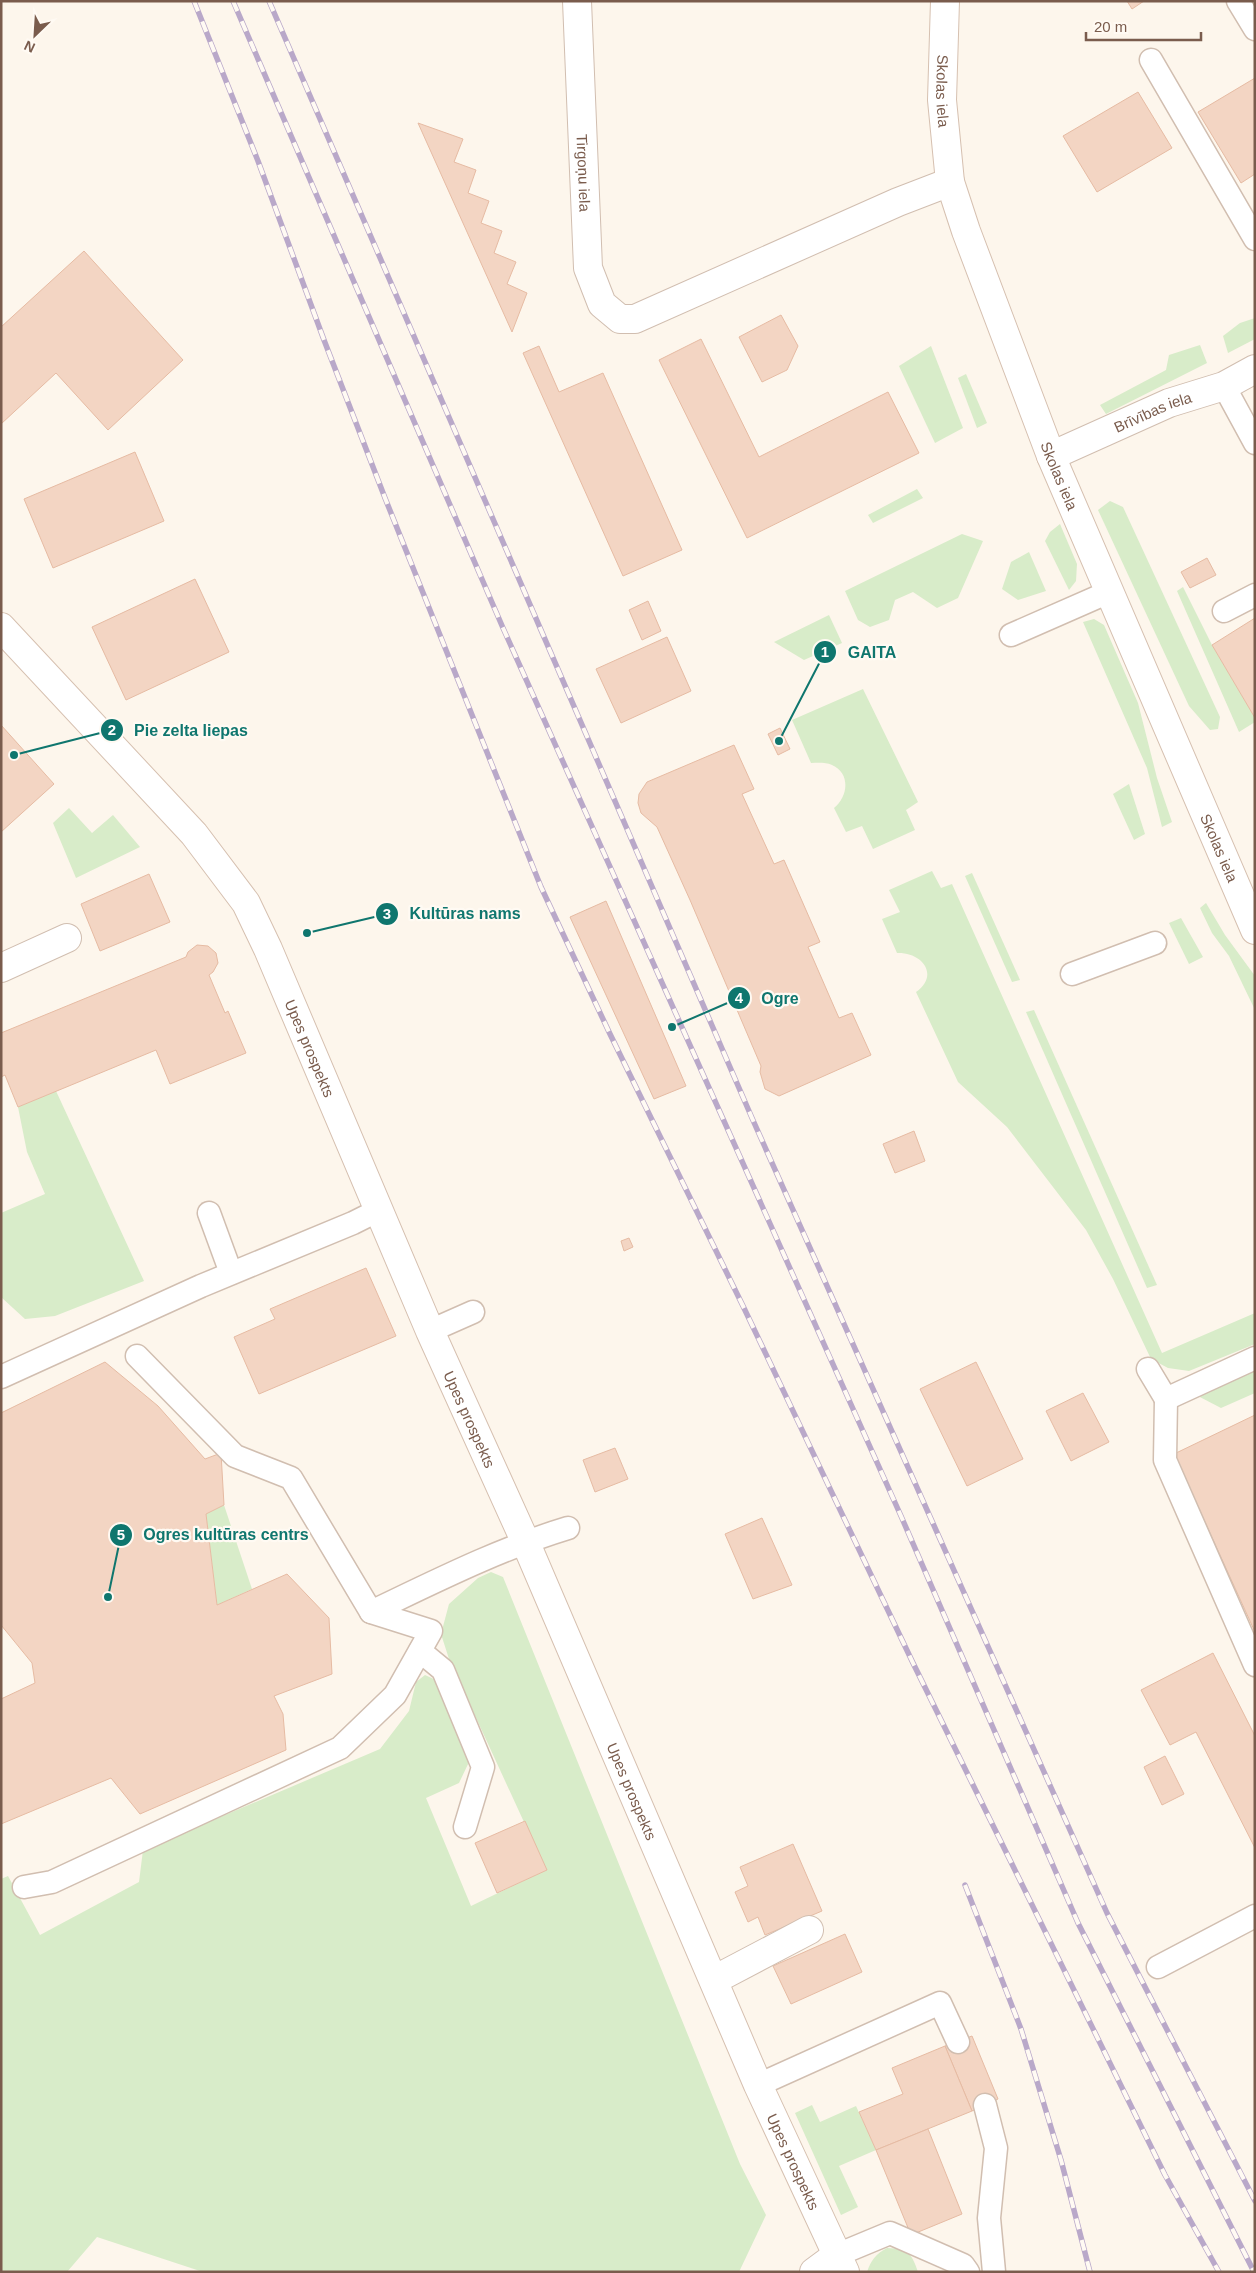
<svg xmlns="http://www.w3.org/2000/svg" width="1256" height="2273" font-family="Helvetica,sans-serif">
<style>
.green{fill:#d8ecc9}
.building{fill:#f3d5c3;stroke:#e6bba3}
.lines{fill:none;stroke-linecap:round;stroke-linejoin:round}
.lane-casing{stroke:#d1beb0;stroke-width:25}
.street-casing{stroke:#d1beb0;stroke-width:30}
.secondary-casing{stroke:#d6c0b0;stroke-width:30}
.lane{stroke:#fff;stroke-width:22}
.street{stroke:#fff;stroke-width:28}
.secondary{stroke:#fff;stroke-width:28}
.rail-casing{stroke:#b9a8c9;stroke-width:5.5}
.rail{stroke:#fffaf3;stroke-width:4;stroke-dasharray:11;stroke-linecap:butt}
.labels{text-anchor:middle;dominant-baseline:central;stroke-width:4.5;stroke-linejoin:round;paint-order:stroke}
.street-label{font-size:15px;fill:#7a5c4d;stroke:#fffaf3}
.leader{fill:none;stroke:#0f766e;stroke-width:2}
.callout-dot{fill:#0f766e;stroke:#fffaf3;stroke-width:2}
.mark-label{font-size:15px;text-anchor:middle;font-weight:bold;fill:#fff}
.callout-label{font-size:16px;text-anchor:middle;font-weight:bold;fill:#0f766e;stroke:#fffaf3;stroke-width:4.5;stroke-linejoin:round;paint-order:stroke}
</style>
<rect width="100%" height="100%" fill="#fdf6ec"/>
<g class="green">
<polygon points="1255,318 1255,339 1228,353 1223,336 1240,323"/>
<polygon points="1200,345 1207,363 1106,414 1100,405 1166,370 1169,355"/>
<polygon points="931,346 963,428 935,443 899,366"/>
<polygon points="966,374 987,423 977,428 958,378"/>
<polygon points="917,489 923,498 873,523 868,515"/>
<polygon points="1110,501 1123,507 1220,717 1218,729 1210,730 1189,706 1098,510"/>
<polygon points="1060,524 1077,564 1076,581 1069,590 1045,541 1050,532"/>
<polygon points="962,534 983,541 958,598 937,608 913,592 895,600 889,620 870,627 858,620 845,591"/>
<polygon points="1029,552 1046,591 1018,600 1002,589 1011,562"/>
<polygon points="1183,587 1212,645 1255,718 1255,722 1239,732 1177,591"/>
<polygon points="829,615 842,643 804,660 774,642"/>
<polygon points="1094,619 1104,625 1138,703 1157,778 1172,822 1162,827 1147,768 1083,622"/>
<path d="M863 689 918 802 906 810 915 830 873 849 862 826 846 832 834 808C848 797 851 773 832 765 825 762 818 763 811 763L792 720Z"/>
<polygon points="1129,784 1145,834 1134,840 1113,794"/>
<polygon points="69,808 92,833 113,815 140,847 76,878 53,823"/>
<path d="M932 871 941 888 952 884 1162 1353 1255 1313V1344L1189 1371 1168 1368 1151 1359 1113 1279 1086 1230 1007 1127 958 1082 916 992C940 975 922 952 897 953L882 919 900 912 889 890Z"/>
<polygon points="972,873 1020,980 1012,982 965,876"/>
<polygon points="1206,903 1225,935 1255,976 1255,1010 1229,956 1212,933 1200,908"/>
<polygon points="1181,918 1203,957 1189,964 1169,923"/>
<polygon points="1034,1010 1157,1285 1147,1288 1026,1012"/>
<polygon points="56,1091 144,1281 55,1316 25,1319 1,1297 1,1213 45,1194 27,1152 18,1107"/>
<polygon points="1255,1367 1255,1393 1221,1408 1196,1395"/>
<polygon points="224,1505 252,1589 217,1605 206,1514"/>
<polygon points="491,1572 503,1577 740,2164 766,2215 739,2272 203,2272 97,2237 67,2272 1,2272 1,1879 8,1876 40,1935 139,1882 143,1850 380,1749 409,1711 416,1682 425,1675 436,1680 470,1760 459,1783 426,1798 471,1906 546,1870 449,1659 441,1634 449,1604 478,1578"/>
<polygon points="812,2105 820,2122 856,2106 876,2150 839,2166 858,2207 841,2215 795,2113"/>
<path d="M887 2248C908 2249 911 2252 918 2272H867C871 2260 876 2254 887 2248Z"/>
</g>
<g class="building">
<polygon points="1127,1 1144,1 1132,9"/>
<polygon points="1255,78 1255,174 1241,183 1198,112"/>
<polygon points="1138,92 1172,148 1097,192 1063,136"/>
<polygon points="418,123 463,139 454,162 476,170 468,193 489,201 481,223 502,231 494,253 516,262 507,284 527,293 512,332"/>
<polygon points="84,251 183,360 108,430 56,373 1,424 1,327"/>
<polygon points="781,315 798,346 787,370 762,382 739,337"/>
<polygon points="701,339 759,457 888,392 919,453 747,538 659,360"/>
<polygon points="539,346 559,392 603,373 682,550 623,576 523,353"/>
<polygon points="135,452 164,521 53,568 24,499"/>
<polygon points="1207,558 1216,575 1190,588 1181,572"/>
<polygon points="195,579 229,652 126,700 92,627"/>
<polygon points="648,601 661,631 642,640 629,610"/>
<polygon points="1255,618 1255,718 1212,645"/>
<polygon points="667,637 691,691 621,723 596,669"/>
<polygon points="1,725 54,784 1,832"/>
<polygon points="780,728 790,749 778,755 768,734"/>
<polygon points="734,745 754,789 742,794 774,864 784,860 820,942 808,947 835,1009 839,1018 852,1013 871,1055 779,1096 765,1089 760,1072 761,1066 690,900 657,827 641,813 638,803 639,794 647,782"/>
<polygon points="149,874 170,922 100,951 81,904"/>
<polygon points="606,901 686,1086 654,1099 570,917"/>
<polygon points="197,945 208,946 216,953 218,963 213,972 209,975 225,1013 228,1011 246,1053 170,1084 156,1050 18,1107 5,1075 1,1077 1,1033 186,957 188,952"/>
<polygon points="914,1131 925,1161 895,1173 883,1144"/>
<polygon points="629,1238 633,1247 624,1251 621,1241"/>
<polygon points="366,1268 396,1336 259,1394 234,1337 275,1319 270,1309"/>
<polygon points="105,1362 158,1406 205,1459 221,1453 224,1505 206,1514 217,1605 287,1574 329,1618 332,1674 274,1696 283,1714 286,1750 140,1814 111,1778 1,1824 1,1699 35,1683 32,1663 1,1625 1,1413"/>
<polygon points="976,1362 1023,1459 967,1486 920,1389"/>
<polygon points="1083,1393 1109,1442 1071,1461 1046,1411"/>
<polygon points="1255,1415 1255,1632 1174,1454"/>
<polygon points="615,1448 628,1479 595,1492 583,1460"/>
<polygon points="762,1518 792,1585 753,1599 725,1534"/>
<polygon points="1213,1653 1255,1736 1255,1848 1196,1732 1170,1745 1141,1690"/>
<polygon points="1165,1756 1184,1794 1162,1805 1144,1767"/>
<polygon points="525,1821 547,1870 497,1893 475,1843"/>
<polygon points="793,1844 822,1911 765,1935 758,1917 748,1922 735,1892 748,1886 740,1867"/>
<polygon points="845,1934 862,1972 791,2004 773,1966"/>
<polygon points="972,2036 998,2099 972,2111 945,2046"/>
<polygon points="945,2046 972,2111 876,2150 859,2112 903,2094 892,2068"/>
<polygon points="928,2129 962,2214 911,2235 876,2150"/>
</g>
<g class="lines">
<g class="lane-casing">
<g id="lane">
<polyline points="1238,1 1255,29"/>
<polyline points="1151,60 1255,239"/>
<polyline points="1224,386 1255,443"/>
<polyline points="1224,611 1255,595"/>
<polyline points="1011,635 1109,592"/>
<polyline points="1072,974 1155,943"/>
<polyline points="209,1213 231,1273"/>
<polyline points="430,1331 473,1312"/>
<polyline points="1148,1369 1166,1399 1255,1358"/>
<polyline points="1,1377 201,1286 353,1223 379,1210"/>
<polyline points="1166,1399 1165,1460 1255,1665"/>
<path d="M371 1612C436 1581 499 1549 568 1528"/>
<polyline points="420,1651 443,1670 483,1767 465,1827"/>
<polyline points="24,1887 52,1882 340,1748 395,1695 431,1631 371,1612 291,1478 235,1456 137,1356"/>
<polyline points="1158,1967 1255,1916"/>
<polyline points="758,2085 940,2003 958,2042"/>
<polyline points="985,2105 996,2148 989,2218 994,2272"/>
<polyline points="837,2255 890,2233 963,2265 968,2272"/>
</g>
</g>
<g class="street-casing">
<g id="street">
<path id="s1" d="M577 1 588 268 602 304 620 319H635L898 202 950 182"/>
<path id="s2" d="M1051 456 1169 403 1224 386 1255 369"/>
<polyline points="1,968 67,938"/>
<polyline points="714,1980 809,1930"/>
<polyline points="814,2272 837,2255"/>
</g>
</g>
<g class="secondary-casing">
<g id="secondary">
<path id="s3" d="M945 1 942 100 950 182 966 231 1051 456 1255 930"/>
<path id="s4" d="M1 627 194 834 246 903 268 949 430 1331 525 1541 758 2085 845 2272"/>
</g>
</g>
<use href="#lane" class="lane"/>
<use href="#street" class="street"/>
<use href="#secondary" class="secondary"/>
<g class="rail-casing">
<g id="rail">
<polyline points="194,1 258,161 324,340 385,498 541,887 610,1034 743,1306 913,1663 1165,2175 1219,2272"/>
<polyline points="233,1 503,628 901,1516 1078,1923 1254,2272"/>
<polyline points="269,1 752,1118 1107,1913 1255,2201"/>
<polyline points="965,1885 1021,2029 1061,2160 1090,2272"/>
</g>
</g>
<use href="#rail" class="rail"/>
</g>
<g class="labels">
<g class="street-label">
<text stroke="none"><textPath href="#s3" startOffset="90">Skolas iela</textPath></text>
<text stroke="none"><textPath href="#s1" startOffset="172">Tirgoņu iela</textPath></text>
<text stroke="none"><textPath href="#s2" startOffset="111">Brīvības iela</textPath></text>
<text stroke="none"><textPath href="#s3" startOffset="495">Skolas iela</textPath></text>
<text stroke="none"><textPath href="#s3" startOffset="900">Skolas iela</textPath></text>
<text stroke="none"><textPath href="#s4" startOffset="528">Upes prospekts</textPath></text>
<text stroke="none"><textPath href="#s4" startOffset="932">Upes prospekts</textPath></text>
<text stroke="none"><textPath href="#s4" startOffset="1338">Upes prospekts</textPath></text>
<text stroke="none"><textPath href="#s4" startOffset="1742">Upes prospekts</textPath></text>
</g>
</g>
<path class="leader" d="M779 741L825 652M14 755L112 730M307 933L387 914M672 1027L739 998M108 1597L121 1535"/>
<g class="callout-dot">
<circle cx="779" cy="741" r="5"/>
<circle cx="14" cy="755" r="5"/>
<circle cx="307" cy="933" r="5"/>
<circle cx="672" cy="1027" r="5"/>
<circle cx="108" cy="1597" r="5"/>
<circle cx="825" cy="652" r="12"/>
<circle cx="112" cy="730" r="12"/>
<circle cx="387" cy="914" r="12"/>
<circle cx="739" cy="998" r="12"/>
<circle cx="121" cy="1535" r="12"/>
</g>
<g class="mark-label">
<text x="825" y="657">1</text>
<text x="112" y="735">2</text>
<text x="387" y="919">3</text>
<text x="739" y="1003">4</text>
<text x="121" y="1540">5</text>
</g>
<g class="callout-label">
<text x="872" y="658">GAITA</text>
<text x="191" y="736">Pie zelta liepas</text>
<text x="465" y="919">Kultūras nams</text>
<text x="780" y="1004">Ogre</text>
<text x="226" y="1540">Ogres kultūras centrs</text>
</g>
<rect width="1256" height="2273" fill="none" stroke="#7a5c4d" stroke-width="5"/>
<g transform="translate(35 35) rotate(205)" stroke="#fffaf3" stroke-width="4" paint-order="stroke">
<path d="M0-4L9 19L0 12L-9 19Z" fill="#7a5c4d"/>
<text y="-8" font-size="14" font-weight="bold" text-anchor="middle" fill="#7a5c4d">N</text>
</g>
<path d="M1086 32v8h115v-8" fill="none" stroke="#7a5c4d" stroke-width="2.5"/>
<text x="1094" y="32" font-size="15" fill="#7a5c4d" stroke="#fffaf3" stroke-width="4" paint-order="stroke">20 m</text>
</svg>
